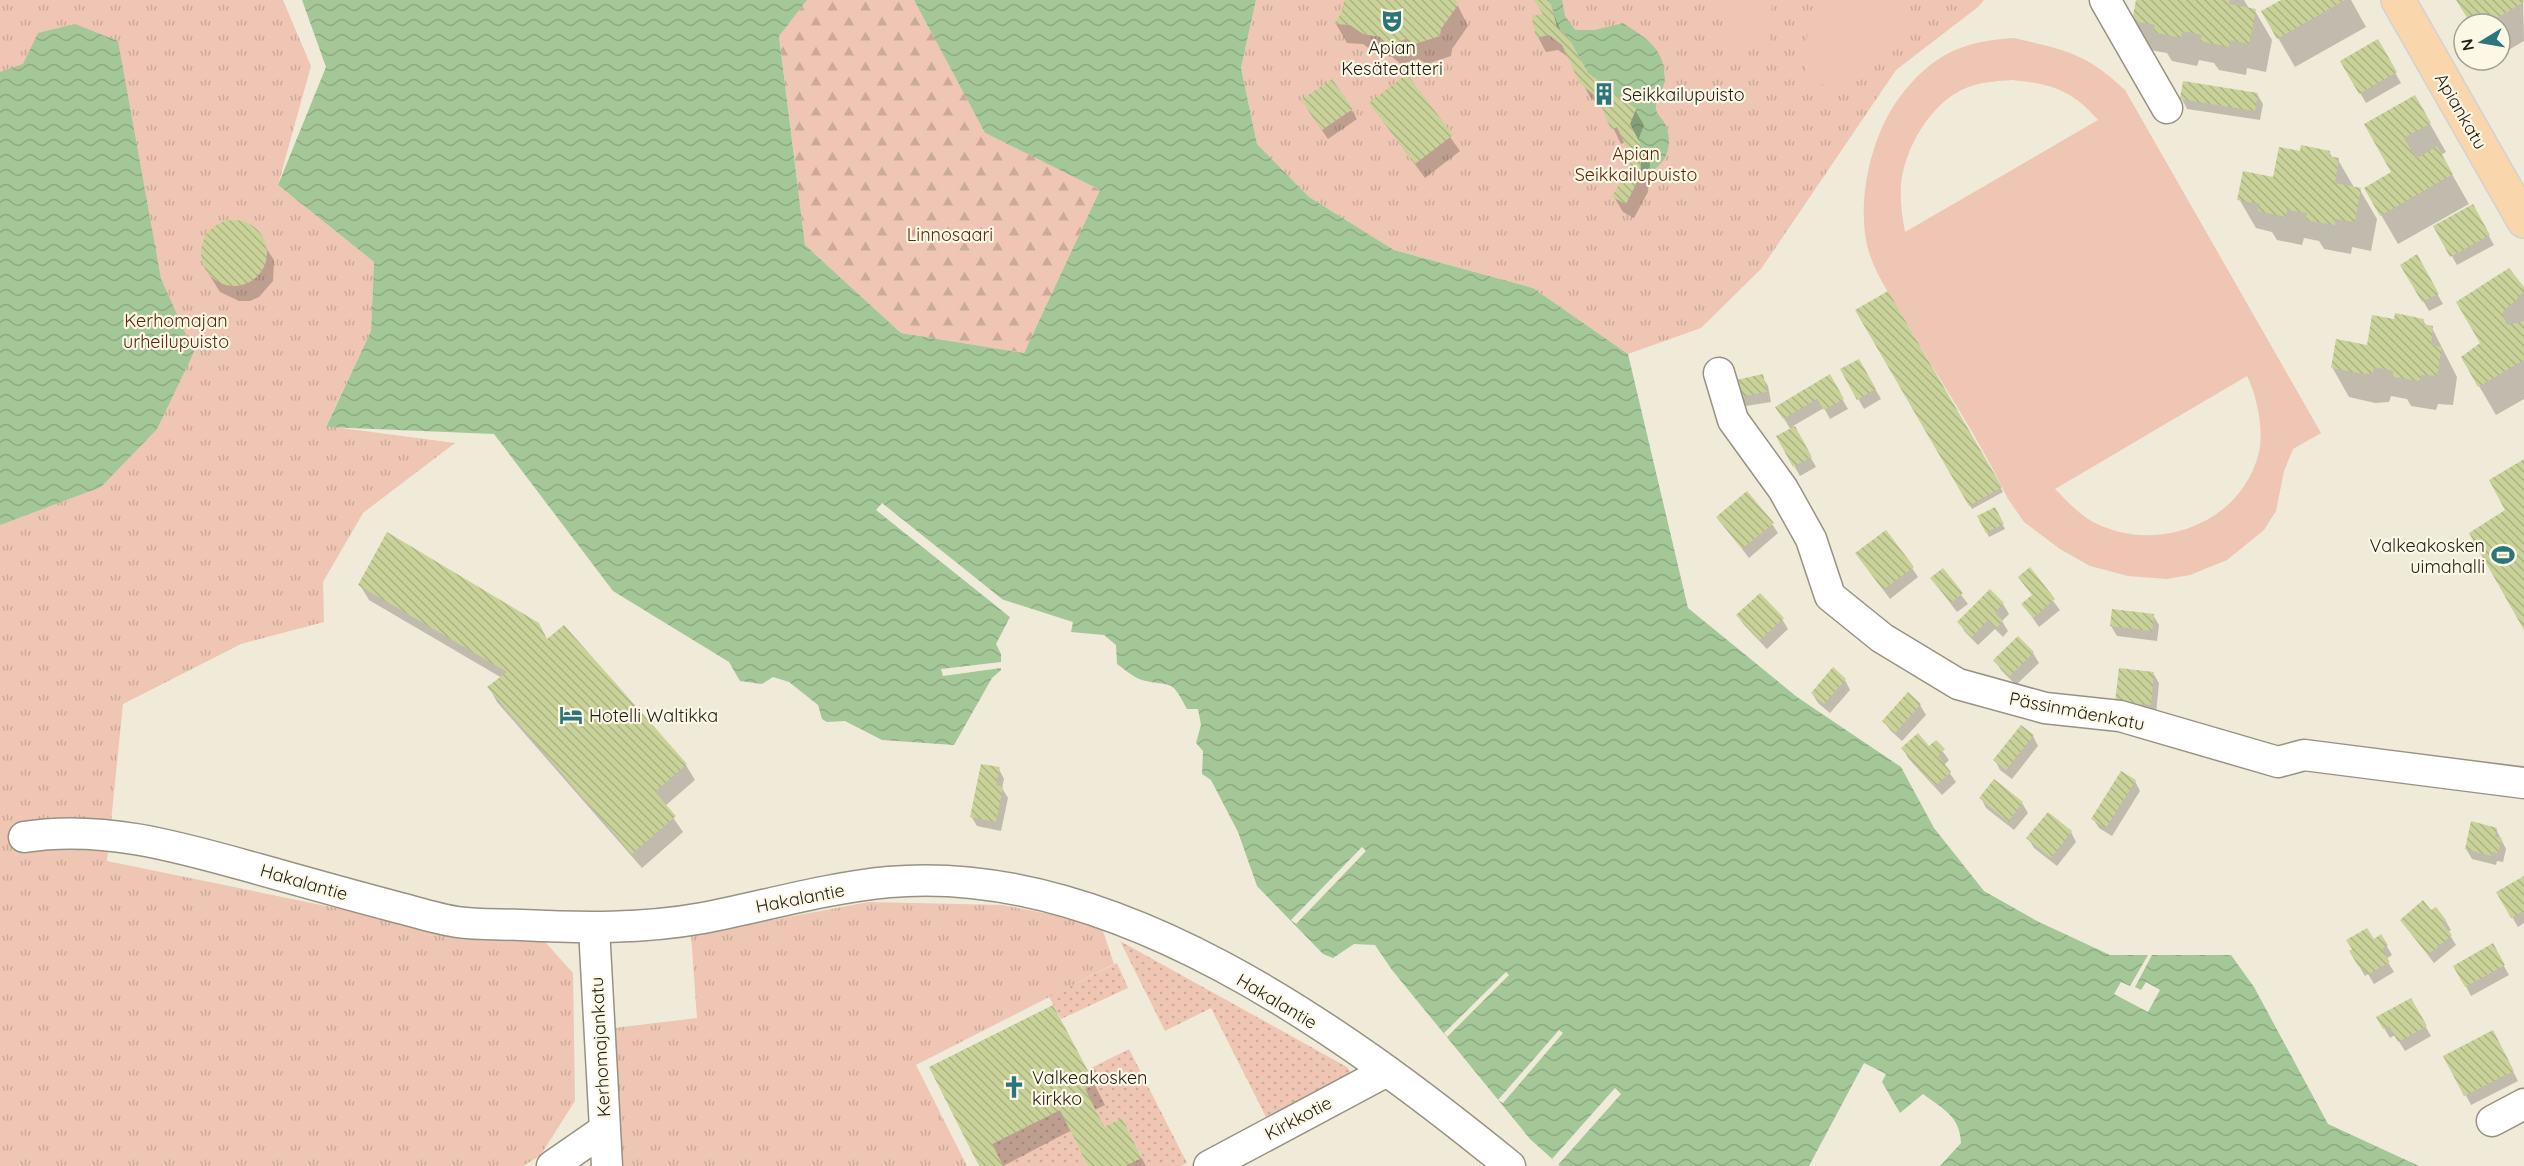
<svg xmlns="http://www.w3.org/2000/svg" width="2524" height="1166" font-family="Quicksand,sans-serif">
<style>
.grass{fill:url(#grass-dots)}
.forest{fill:url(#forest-firs)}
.park{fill:url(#park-tufts)}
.pitch{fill:#eec6b3;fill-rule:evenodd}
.water{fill:url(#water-waves)}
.pier{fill:#f0ead9}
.shadow{fill:#0003}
.building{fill:url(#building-back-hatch)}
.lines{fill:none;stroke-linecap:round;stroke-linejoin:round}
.minor-casing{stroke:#979282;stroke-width:33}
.major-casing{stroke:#d2d2d1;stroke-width:36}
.minor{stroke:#fff;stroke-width:30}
.major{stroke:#f9d6ab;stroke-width:33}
.labels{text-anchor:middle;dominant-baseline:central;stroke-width:4.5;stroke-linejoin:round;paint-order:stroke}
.poi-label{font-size:18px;fill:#1f1d17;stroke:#fdf8e6;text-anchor:start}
.street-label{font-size:18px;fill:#1f1d17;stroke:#fdf8e6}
.park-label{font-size:18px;fill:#5b2909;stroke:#fdf8e6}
</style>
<defs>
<pattern id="grass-dots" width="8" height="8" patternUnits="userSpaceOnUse" patternTransform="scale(1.5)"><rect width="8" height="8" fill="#eec6b3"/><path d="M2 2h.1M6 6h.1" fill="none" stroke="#ca9" stroke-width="1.8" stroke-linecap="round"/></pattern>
<pattern id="forest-firs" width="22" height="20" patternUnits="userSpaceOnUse" patternTransform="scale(1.5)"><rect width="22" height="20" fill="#eec6b3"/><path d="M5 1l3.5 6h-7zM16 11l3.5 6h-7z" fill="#ca9"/></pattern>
<pattern id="park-tufts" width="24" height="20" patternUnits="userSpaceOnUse" patternTransform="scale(1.5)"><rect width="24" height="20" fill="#eec6b3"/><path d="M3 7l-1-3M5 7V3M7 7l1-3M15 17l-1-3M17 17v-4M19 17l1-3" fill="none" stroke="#ca9"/></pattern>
<pattern id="water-waves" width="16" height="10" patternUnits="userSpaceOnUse" patternTransform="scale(1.5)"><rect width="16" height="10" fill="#a4c798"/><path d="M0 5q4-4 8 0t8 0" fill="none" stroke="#8daa82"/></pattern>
<pattern id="building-back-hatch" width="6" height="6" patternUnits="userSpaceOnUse" patternTransform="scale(1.5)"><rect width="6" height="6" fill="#c9d299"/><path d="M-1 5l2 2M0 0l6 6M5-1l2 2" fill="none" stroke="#acb483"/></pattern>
</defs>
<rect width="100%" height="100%" fill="#f0ead9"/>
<g class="grass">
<polygon points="1120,941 1347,1067 1352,1074 1268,1121 1211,1008 1165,1031"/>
<polygon points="1117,963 1128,988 1061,1019 1049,997"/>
<polygon points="1129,1049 1187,1163 1181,1166 1125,1166 1142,1157 1122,1118 1104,1127 1085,1089 1095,1084 1087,1070"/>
<polygon points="1060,1110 1088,1166 1003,1166 992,1144"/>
</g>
<polygon class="forest" points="807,0 914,0 985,133 1100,190 1024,353 901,333 805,245 779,35"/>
<g class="park">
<polygon points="0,0 283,0 311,66 278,185 374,262 371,331 326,426 455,443 363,513 323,582 324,622 241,644 123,704 107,861 458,933 545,942 573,973 575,1101 540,1156 523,1166 0,1166"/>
<polygon points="1256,0 1984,0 1978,7 1896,70 1761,269 1701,328 1628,354 1533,288 1394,250 1309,197 1257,144 1241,68"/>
<polygon points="869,902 1002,905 1066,917 1102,928 1114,964 916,1065 967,1166 589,1166 621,1145 614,1028 697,1018 691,935"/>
</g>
<g class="pitch">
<polygon points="1729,0 1772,0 1769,47 1726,44"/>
<polygon points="1816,0 1893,0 1907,21 1837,97 1805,71 1808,24"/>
<path d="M2014 38C2065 50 2086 53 2125 90L2321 433 2293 449 2284 471 2276 511 2264 530 2227 560 2190 575 2167 579 2128 576 2090 566 2060 549 2024 522 2008 499C1979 438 1940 381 1906 322 1893 299 1873 272 1867 245 1857 199 1871 136 1899 98 1931 55 1962 41 2014 38ZM2012 80C2051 84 2071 89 2098 120L1905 232C1902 216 1900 201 1901 185 1904 149 1931 102 1966 88 1981 82 1996 81 2012 80ZM2247 376C2257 395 2264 431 2259 452 2242 524 2156 555 2093 522 2079 514 2067 501 2055 489Z"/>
</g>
<g class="water">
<path d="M302 0H807L779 36 805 245 901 333 1024 353 1100 190 985 133 914 0H1256L1241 68 1257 144 1309 197 1394 250 1533 288 1628 354 1688 608 1797 697 1901 767 1934 828 1984 891 2037 921 2110 955H2231L2254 987 2328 1124 2419 1166H1940L1961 1143C1960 1116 1943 1109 1923 1094L1900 1113 1882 1082 1886 1074 1864 1063 1809 1166H1560L1530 1139 1392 970 1375 945 1354 944 1333 958 1323 954 1257 886 1238 832 1211 780 1202 774 1203 751 1196 743 1201 725 1198 709H1187C1170 676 1172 688 1142 680 1133 677 1124 669 1117 664L1116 645 1104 635 1071 632 1073 622 1001 599 994 604 1010 617 996 644 1001 654V670L992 678 954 745 882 740 845 721 827 722 822 719 818 705 789 682 773 677 762 684 740 681 729 662 613 591 494 434 326 427 371 331 374 262 278 185 326 67Z"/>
<path d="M1547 0H1562L1565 16 1575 30H1595L1623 23C1642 36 1661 45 1664 70 1664 74 1666 80 1664 84 1662 93 1654 99 1656 110 1658 116 1664 120 1666 126 1675 149 1663 170 1640 176L1642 147 1630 124 1636 109 1588 73 1568 37 1557 27 1551 4Z"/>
<polygon points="75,24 118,41 161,279 194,352 157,429 101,487 0,525 0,72 23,64 38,33"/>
</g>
<g class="pier">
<polygon points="882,503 1002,599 1006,604 999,604 1011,614 1010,617 876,510"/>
<polygon points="1001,662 1001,668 943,676 941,669"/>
<polygon points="1362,847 1366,851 1296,924 1291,920"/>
<polygon points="2148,955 2152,955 2135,987 2141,990 2146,982 2160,990 2148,1012 2114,994 2121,982 2130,986"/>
<polygon points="1506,972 1509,975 1447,1037 1444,1033"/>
<polygon points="1559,1030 1563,1033 1503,1103 1498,1100"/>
<polygon points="1615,1088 1621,1094 1558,1165 1552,1159"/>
</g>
<g class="shadow">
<polygon points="1346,0 1455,0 1468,26 1452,49 1451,56 1427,64 1418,59 1401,64 1392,57 1375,53 1363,44 1347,43 1336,24 1344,11"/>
<polygon points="1535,0 1548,0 1562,34 1588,75 1635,110 1644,125 1638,141 1650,164 1648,192 1634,218 1623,212 1614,197 1633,160 1625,142 1621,144 1604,109 1590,97 1570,58 1558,50 1546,52 1538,37 1545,15"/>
<polygon points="2137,0 2244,0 2250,10 2255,11 2272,40 2266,72 2247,68 2246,75 2219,70 2214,63 2199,60 2197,66 2172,61 2167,53 2150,50 2134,21"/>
<polygon points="2284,0 2351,0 2366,27 2295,67 2263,12"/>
<polygon points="2458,0 2523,0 2524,41 2500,55 2500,24 2472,24"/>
<polygon points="2377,41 2401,83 2366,103 2342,62"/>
<polygon points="1407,77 1460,151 1425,178 1371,104"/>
<polygon points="2257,94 2263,104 2260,120 2187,109 2182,99"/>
<polygon points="1308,110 1351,110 1357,119 1328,139"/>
<polygon points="2366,124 2430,124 2446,152 2441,155 2469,204 2398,244 2366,189 2393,173"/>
<polygon points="2329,152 2333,158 2338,160 2355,189 2360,190 2377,219 2371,251 2352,247 2351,254 2324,249 2319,241 2304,238 2302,245 2277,240 2272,232 2256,228 2239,199 2274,178 2301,153"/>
<polygon points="2472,206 2494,245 2457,265 2435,227"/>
<polygon points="232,221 252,227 274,260 273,281 259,297 250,301 239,301 220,292 205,268 202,247 213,229 222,223"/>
<polygon points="2416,256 2443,304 2429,311 2402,265"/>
<polygon points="2524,289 2524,399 2496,415 2479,386 2482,343 2458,303"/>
<polygon points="1888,293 2003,492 1972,509 1857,311"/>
<polygon points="2423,320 2427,327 2432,328 2457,377 2453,405 2438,404 2436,410 2411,406 2407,399 2391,396 2389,402 2375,403 2349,397 2332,367 2368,346 2395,321"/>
<polygon points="1859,361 1881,399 1864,409 1842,370"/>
<polygon points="1762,376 1768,386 1771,402 1746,406 1741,397"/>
<polygon points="1829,376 1848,409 1830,419 1824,408 1793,426 1816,467 1800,476 1778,437 1791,430 1777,407"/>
<polygon points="1994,509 2005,529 1989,537 1979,517"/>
<polygon points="1718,518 1772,524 1778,533 1749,558"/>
<polygon points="1857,554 1912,568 1918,577 1890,599"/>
<polygon points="2029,569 2060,610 2039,627 2023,604 2033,596 2020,577"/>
<polygon points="1942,570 1968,604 1957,612 1932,579"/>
<polygon points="360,585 547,641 564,627 686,765 695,780 665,806 683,832 642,868 497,702 489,687 502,678 369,600"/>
<polygon points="1990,591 2003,604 2009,614 2002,621 2008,631 2003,637 1995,629 1978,645 1965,632 1959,622"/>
<polygon points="2153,615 2159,625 2157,641 2117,636 2111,626"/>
<polygon points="1738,616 1782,619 1788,629 1767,649 1744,625"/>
<polygon points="2018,638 2033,653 2039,663 2016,685 2001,670 1995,660"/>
<polygon points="2153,673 2159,683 2156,714 2123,711"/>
<polygon points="1845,680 1850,690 1830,713 1818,703 1812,693"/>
<polygon points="1920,705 1926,715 1902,741 1890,730 1884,721"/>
<polygon points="2033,736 2038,746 2012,779 2000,770 1995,760"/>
<polygon points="1936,742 1949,760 1944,765 1956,782 1942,795 1908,758 1903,748 1929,748"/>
<polygon points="999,769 1004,779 1002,788 1008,798 1001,831 977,826 971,816"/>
<polygon points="1994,781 2022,803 2028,813 2014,830 1986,808 1981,798"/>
<polygon points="2135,781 2140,791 2112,836 2099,828 2093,819"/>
<polygon points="2496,829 2506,849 2503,862 2497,861 2496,865 2472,859 2466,849"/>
<polygon points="2071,832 2076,842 2057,866 2034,848 2028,838"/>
<polygon points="2524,878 2524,923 2518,927 2498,893"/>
<polygon points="2431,912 2445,920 2451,930 2448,932 2456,945 2434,963 2401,920"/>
<polygon points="2381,936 2392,955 2386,959 2394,972 2374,984 2368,974 2365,976 2351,952"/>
<polygon points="2492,945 2509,975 2471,996 2455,966"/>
<polygon points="2410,1000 2431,1036 2405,1051 2395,1035 2390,1038 2378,1018"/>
<polygon points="1064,1026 1105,1105 1095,1110 1105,1128 1132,1140 1146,1166 1090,1166 1072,1130 1003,1166 980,1166 931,1068"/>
<polygon points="2498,1042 2518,1081 2471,1105 2445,1056"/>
</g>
<g class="building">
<polygon points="1344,0 1455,0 1458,5 1441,29 1440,36 1415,44 1406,39 1388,45 1380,37 1363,34 1350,25 1334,24 1343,10"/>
<polygon points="1534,0 1547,0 1551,4 1557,27 1568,37 1588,73 1636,109 1630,124 1642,147 1640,176 1626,204 1612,197 1632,160 1617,127 1611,130 1602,108 1607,106 1579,82 1562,45 1549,35 1536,38 1532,16 1543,14"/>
<polygon points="2136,0 2230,0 2229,4 2256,9 2249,44 2231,40 2229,47 2200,41 2202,35 2182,31 2181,38 2153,32 2155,25 2132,21"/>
<polygon points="2281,0 2345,0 2277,39 2261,11"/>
<polygon points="2456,0 2524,0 2524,2 2487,24 2471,24"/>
<polygon points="2378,39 2397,72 2359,94 2340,61"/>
<polygon points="1407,74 1453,135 1415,164 1369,103"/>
<polygon points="1332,79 1353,109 1322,130 1301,100"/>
<polygon points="2183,81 2258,93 2255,111 2180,99"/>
<polygon points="2415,95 2431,123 2404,138 2416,159 2437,146 2453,174 2380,216 2364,188 2391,172 2364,124"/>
<polygon points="2301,145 2330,151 2329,156 2339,158 2335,183 2361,188 2355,222 2336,219 2335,225 2305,220 2307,213 2287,210 2286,217 2258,211 2260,204 2237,200 2243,171 2273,177 2279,147 2300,151"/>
<polygon points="2473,204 2490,235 2450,257 2433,226"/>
<circle cx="234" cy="253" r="33"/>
<polygon points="2417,254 2439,294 2422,302 2400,265"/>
<polygon points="2509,268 2524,287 2524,292 2502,313 2507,325 2524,321 2524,360 2478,387 2461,357 2480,343 2456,302"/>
<polygon points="1888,291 2002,487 1969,506 1855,310"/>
<polygon points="2395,313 2424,319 2423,324 2433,326 2431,345 2442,347 2437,376 2421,375 2419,381 2393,377 2393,371 2374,367 2373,373 2365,374 2331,368 2336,339 2367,345 2372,315 2394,319"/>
<polygon points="1859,359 1876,389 1857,400 1840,369"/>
<polygon points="1763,374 1767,392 1739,397 1736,380"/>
<polygon points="1830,374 1844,399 1824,410 1817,399 1783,419 1775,407"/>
<polygon points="1795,426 1812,457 1793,467 1776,436"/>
<polygon points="2524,459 2524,630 2469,533 2505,510 2489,480"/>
<polygon points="1747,491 1774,523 1742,549 1716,517"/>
<polygon points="1995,507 2004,524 1986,533 1977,516"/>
<polygon points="1886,530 1914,567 1883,590 1855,553"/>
<polygon points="387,532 539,623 547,639 564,625 687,764 655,792 676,816 632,854 487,687 507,672 358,585"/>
<polygon points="2030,567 2055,599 2033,618 2021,604 2032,595 2018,577"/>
<polygon points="1943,568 1963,593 1951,603 1930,578"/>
<polygon points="1990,589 2004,603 1995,612 2003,621 1996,628 1988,620 1972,637 1957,622"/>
<polygon points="1760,593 1784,618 1760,640 1736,615"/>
<polygon points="2112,609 2154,614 2152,631 2110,626"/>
<polygon points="2018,636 2034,652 2009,677 1993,660"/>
<polygon points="1833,667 1846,679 1824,704 1811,693"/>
<polygon points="2119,668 2154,672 2151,705 2115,702"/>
<polygon points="1908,692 1921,704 1895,733 1882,721"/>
<polygon points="2021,725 2034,735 2006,770 1993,760"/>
<polygon points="1918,733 1929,746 1936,740 1945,749 1938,756 1951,772 1935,786 1901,748"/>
<polygon points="981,764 1000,767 996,785 1003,787 996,822 970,817"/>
<polygon points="2121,771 2136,780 2106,828 2091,819"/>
<polygon points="1994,779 2023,802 2008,822 1979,798"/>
<polygon points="2048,812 2072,831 2051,858 2026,838"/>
<polygon points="2471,821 2497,828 2495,837 2502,838 2498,853 2492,852 2491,856 2465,849"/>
<polygon points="2524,876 2524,911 2511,918 2496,892"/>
<polygon points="2423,900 2431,910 2436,907 2446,920 2442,923 2452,935 2428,955 2400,920"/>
<polygon points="2367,928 2374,939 2381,934 2388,945 2382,949 2390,962 2367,975 2361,966 2359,967 2349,951 2352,949 2346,940"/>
<polygon points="2493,943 2505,965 2465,987 2453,966"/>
<polygon points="2411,998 2427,1026 2398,1042 2389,1026 2383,1029 2376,1017"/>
<polygon points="1053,1005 1095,1084 1085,1089 1104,1127 1122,1118 1142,1158 1125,1166 1088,1166 1060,1110 992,1144 1003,1166 979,1166 929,1067"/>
<polygon points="2493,1030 2514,1071 2464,1096 2443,1056"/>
</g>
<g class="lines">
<g class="minor-casing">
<g id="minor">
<polyline points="2105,0 2167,108"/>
<polyline points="1719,373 1733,420 1783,489 1811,539 1830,596 1882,638 1958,684 2045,708 2120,716 2278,762 2304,755 2524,783"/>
<path d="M24 837C103 824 183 848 258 869 304 882 350 895 396 907 416 912 437 919 457 922 478 925 500 924 521 925 582 928 642 929 703 918 765 906 826 888 889 882 1113 862 1345 1032 1510 1166"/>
<polyline points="594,928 607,1166"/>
<polyline points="2492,1121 2524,1104"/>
<polyline points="552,1166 604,1130"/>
<polyline points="1209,1166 1387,1071"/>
</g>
</g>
<g class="major-casing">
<polyline id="major" points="2398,0 2524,221"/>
</g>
<use href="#minor" class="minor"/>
<use href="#major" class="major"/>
</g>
<defs>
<g id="theatre-bare" transform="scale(1.8)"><path d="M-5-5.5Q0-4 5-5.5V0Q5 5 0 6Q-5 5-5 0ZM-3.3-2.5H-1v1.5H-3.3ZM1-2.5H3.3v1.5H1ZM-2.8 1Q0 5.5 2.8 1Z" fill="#2c757d" stroke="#fdf8e6" stroke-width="2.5" paint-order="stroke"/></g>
<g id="building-bare" transform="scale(1.8)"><path d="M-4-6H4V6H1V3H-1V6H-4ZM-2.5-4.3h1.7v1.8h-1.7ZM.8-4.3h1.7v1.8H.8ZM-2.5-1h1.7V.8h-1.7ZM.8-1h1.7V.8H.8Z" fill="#2c757d" stroke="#fdf8e6" stroke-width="2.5" paint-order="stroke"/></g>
<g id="stadium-bare" transform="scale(1.8)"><path d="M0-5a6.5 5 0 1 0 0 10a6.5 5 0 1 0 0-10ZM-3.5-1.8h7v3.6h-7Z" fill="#2c757d" stroke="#fdf8e6" stroke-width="2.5" paint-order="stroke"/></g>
<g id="hotel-bare" transform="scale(1.8)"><path d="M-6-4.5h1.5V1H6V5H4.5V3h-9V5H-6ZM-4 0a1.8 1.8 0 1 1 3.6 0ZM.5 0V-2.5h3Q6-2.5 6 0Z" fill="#2c757d" stroke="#fdf8e6" stroke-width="2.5" paint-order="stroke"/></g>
<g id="church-bare" transform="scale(1.8)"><path d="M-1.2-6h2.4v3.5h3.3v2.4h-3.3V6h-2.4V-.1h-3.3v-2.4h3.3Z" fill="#2c757d" stroke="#fdf8e6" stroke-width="2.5" paint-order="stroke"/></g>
</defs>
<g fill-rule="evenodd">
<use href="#theatre-bare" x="1392" y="21"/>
<use href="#building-bare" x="1604" y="94"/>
<use href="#stadium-bare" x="2503" y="555"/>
<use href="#hotel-bare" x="571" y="715"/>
<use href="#church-bare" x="1014" y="1087"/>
</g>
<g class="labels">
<g class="poi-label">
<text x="1392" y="47" text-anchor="middle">Apian<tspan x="1392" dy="21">Kesäteatteri</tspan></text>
<text x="1622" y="94">Seikkailupuisto</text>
<text x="2485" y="545" text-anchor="end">Valkeakosken<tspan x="2485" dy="21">uimahalli</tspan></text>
<text x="589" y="715">Hotelli Waltikka</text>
<text x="1032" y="1077">Valkeakosken<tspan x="1032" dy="21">kirkko</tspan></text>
</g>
<g class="street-label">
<text transform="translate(2461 111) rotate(60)">Apiankatu</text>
<text transform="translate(2077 711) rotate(11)">Pässinmäenkatu</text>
<text transform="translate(304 882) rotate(16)">Hakalantie</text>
<text transform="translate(800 898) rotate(-11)">Hakalantie</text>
<text transform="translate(1277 1001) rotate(31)">Hakalantie</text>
<text transform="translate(600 1047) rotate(-93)">Kerhomajankatu</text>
<text transform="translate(1298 1118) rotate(-28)">Kirkkotie</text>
</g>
<g class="park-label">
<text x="1636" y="153">Apian<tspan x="1636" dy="21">Seikkailupuisto</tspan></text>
<text x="950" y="234">Linnosaari</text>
<text x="176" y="320">Kerhomajan<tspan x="176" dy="21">urheilupuisto</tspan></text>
</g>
</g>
<g transform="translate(2482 42) rotate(259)"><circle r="28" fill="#fdf8e6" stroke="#a4a093" stroke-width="1.5"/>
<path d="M0-4.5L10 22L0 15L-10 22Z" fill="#2c757d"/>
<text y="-9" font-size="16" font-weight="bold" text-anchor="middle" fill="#1f1d17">N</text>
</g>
</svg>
